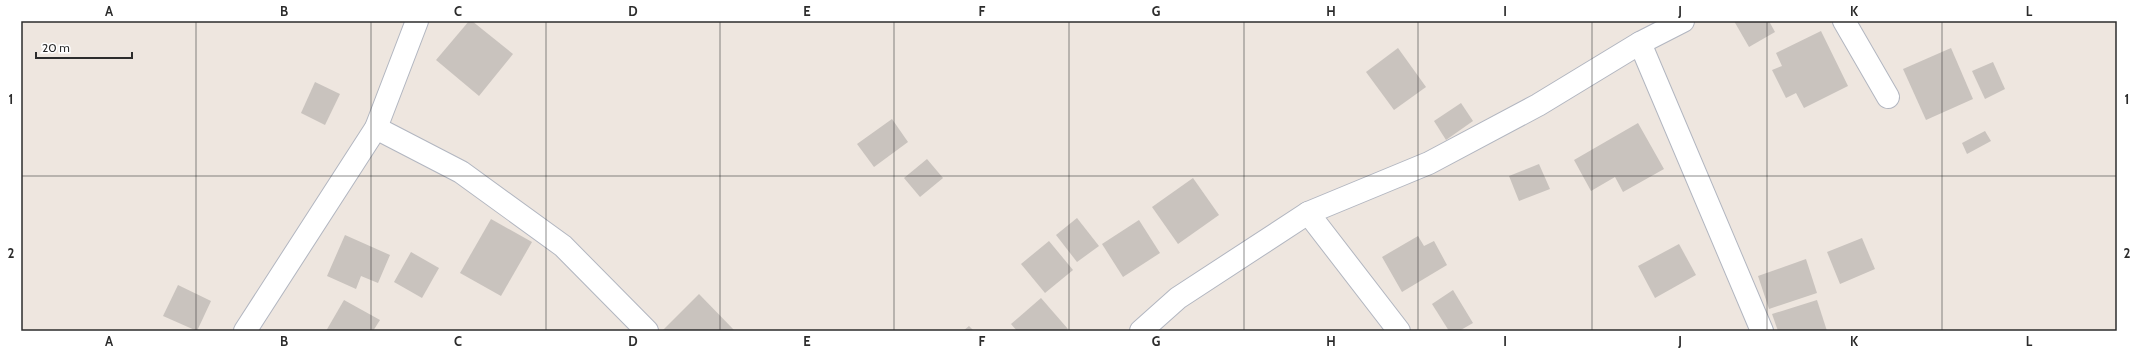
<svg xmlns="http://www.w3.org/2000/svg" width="2138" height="352" font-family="Cabin,sans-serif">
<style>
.building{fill:#c9c3be}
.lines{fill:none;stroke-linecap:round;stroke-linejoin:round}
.minor-casing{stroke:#b2b6c0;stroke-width:24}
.minor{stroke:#fff;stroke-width:22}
.grid{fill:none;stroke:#2c2c2c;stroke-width:1;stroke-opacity:0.55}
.neatline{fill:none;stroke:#2c2c2c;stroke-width:1.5}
.grid-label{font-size:13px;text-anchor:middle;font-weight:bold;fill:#2c2c2c}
</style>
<rect width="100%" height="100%" fill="#eee6df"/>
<g class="building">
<polygon points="469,21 472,21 513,54 479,96 436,60"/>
<polygon points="1734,21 1769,21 1775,32 1749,47"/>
<polygon points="1821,31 1848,86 1804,108 1796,93 1786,98 1772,70 1782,66 1776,53"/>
<polygon points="1398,48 1426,87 1394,110 1366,72"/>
<polygon points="1951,48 1973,99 1926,120 1903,69"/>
<polygon points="1993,62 2005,89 1985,99 1972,71"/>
<polygon points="315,82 340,94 325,125 301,113"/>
<polygon points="1461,103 1473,121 1446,140 1434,121"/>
<polygon points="892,119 908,142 874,167 857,144"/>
<polygon points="1638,123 1664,169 1623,192 1615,177 1591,191 1574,160"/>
<polygon points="1985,131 1991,141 1967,154 1962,143"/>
<polygon points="927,159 943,178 920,197 904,178"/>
<polygon points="1539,164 1550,189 1519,201 1509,176"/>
<polygon points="1193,178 1219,215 1178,244 1152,207"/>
<polygon points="1077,218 1099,246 1077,262 1056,235"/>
<polygon points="491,219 532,242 501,296 460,273"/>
<polygon points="1139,220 1160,253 1123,277 1102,244"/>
<polygon points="345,235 390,255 378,283 361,276 356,289 327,276"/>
<polygon points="1418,236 1424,246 1434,241 1447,265 1402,292 1382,257"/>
<polygon points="1862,238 1875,269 1840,284 1827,252"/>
<polygon points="1049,241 1073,270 1045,293 1021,264"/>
<polygon points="1679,244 1696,275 1655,298 1638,266"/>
<polygon points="411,252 439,268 422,298 394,282"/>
<polygon points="1806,259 1817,293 1769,309 1758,276"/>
<polygon points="178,285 211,301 197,331 163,316"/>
<polygon points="1453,290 1473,323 1459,331 1449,331 1432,304"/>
<polygon points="699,294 734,330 662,331"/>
<polygon points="1041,298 1068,329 1065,331 1017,331 1011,324"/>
<polygon points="344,300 380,320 373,331 326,331"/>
<polygon points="1817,300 1827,331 1778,331 1772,314"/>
<polygon points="969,326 974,331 963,331"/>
</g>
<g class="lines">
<g class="minor-casing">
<g id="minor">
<polyline points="1844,21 1888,97"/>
<polyline points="1640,43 1762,331"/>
<polyline points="376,128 461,172 563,246 647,331"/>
<polyline points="1308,213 1399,331"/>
<polyline points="245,331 376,128 417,21"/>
<polyline points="1141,331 1178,298 1308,213 1429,163 1538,105 1640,43 1683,21"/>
</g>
</g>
<use href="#minor" class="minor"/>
</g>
<path class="grid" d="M196 21V331M371 21V331M546 21V331M720 21V331M894 21V331M1069 21V331M1244 21V331M1418 21V331M1592 21V331M1767 21V331M1942 21V331M21 176H2117"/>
<rect width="2138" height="352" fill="none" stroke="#ffffff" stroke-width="44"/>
<path d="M36 52v6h96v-6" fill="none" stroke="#2c2c2c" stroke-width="2"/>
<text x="42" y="52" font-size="12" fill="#2c2c2c" stroke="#ffffff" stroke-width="3" paint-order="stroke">20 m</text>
<rect x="22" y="22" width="2094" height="308" class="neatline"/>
<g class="grid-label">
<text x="109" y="16">A</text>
<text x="284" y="16">B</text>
<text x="458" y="16">C</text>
<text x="633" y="16">D</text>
<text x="807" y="16">E</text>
<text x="982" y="16">F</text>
<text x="1156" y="16">G</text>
<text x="1331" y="16">H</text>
<text x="1505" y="16">I</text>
<text x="1680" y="16">J</text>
<text x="1854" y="16">K</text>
<text x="2029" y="16">L</text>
<text x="11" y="104">1</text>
<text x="2127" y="104">1</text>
<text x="11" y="258">2</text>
<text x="2127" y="258">2</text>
<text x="109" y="346">A</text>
<text x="284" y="346">B</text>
<text x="458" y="346">C</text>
<text x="633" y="346">D</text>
<text x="807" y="346">E</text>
<text x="982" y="346">F</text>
<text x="1156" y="346">G</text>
<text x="1331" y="346">H</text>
<text x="1505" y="346">I</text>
<text x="1680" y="346">J</text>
<text x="1854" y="346">K</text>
<text x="2029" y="346">L</text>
</g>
</svg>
